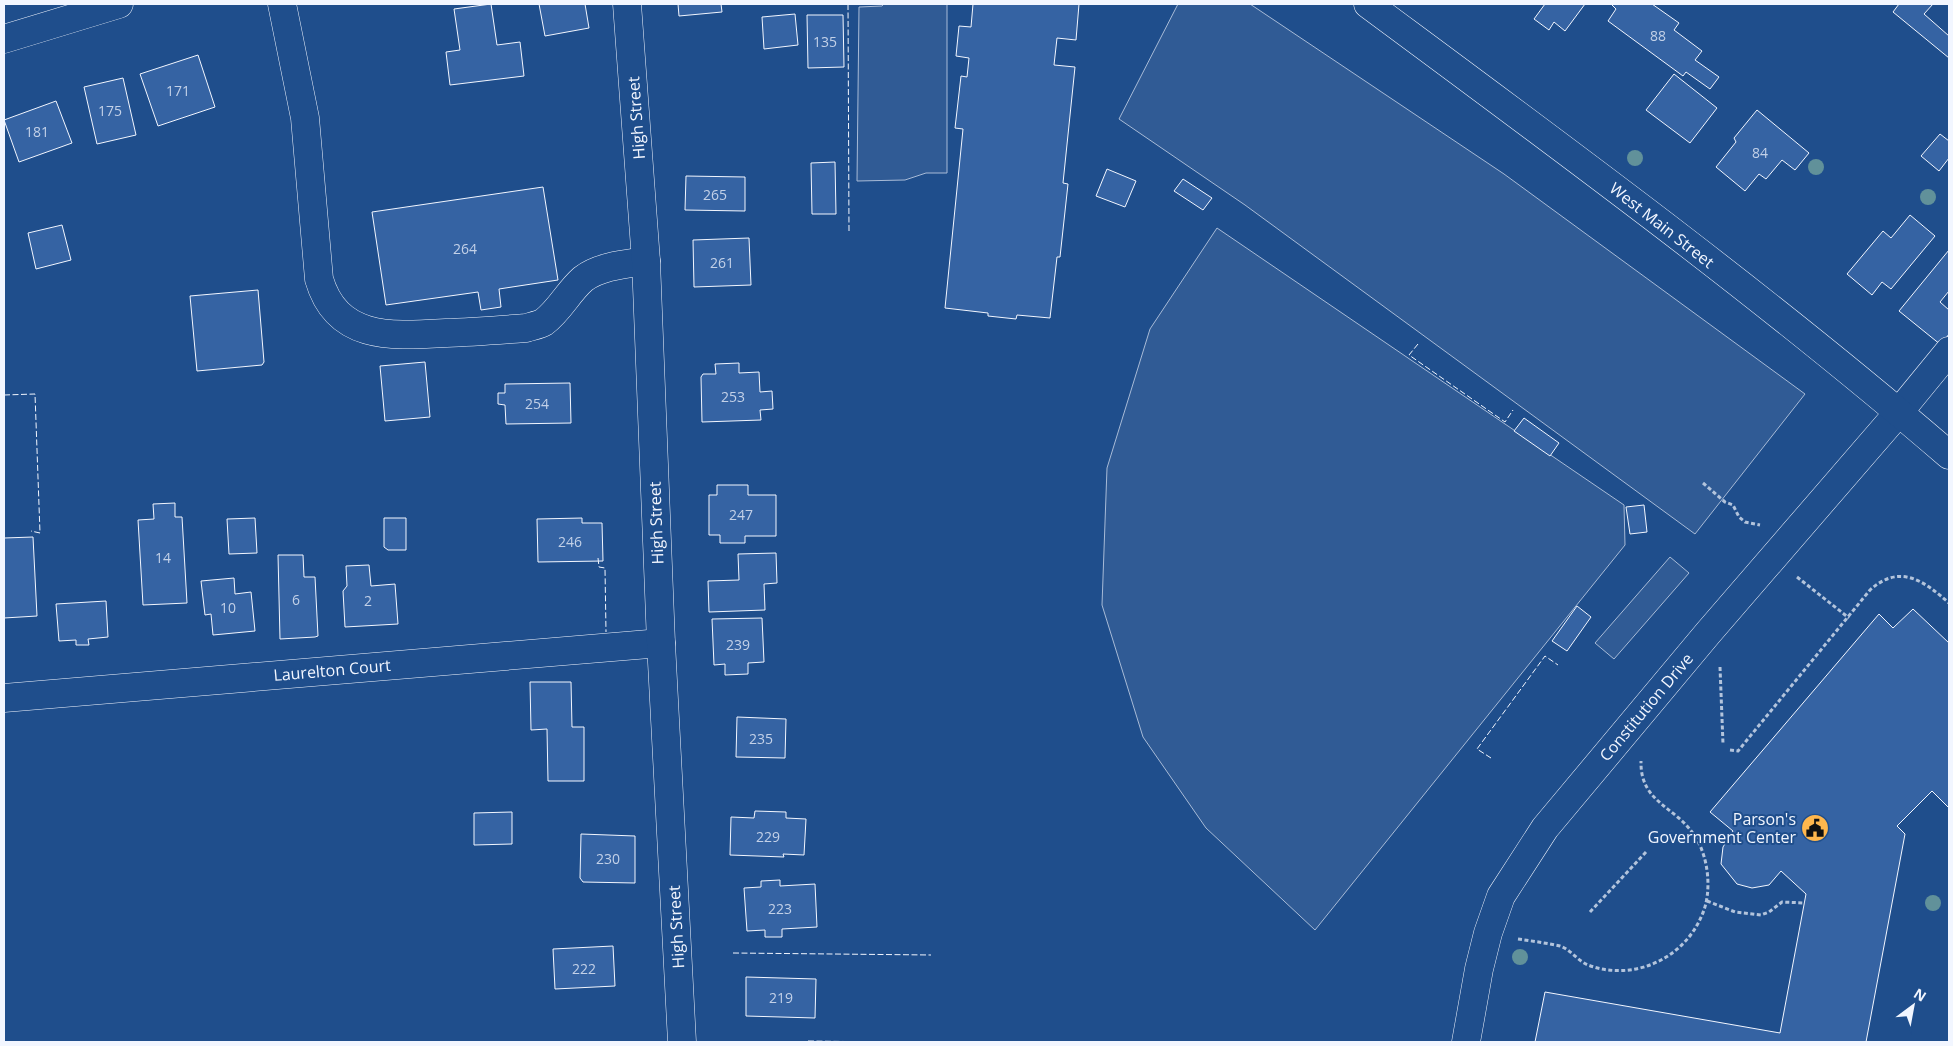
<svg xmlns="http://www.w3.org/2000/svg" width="1953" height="1046" font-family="'Open Sans',sans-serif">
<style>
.built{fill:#305b95;stroke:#a8bbd7}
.building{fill:#3563a3;stroke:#f2f6ff}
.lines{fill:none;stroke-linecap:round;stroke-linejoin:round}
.minor-casing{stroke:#f2f6ff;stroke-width:29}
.major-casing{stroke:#f2f6ff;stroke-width:29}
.path{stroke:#b3c4dc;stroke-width:3;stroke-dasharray:4 2.5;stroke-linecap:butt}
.minor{stroke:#1f4e8c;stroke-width:28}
.major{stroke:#1f4e8c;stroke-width:28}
.fence{stroke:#f2f6ff;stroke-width:1;stroke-dasharray:6 2.5;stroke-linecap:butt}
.tree{fill:#61919a}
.labels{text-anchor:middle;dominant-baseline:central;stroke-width:4;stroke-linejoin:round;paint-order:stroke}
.number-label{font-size:14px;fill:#c3d1e8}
.street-label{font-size:16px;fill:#f2f6ff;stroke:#1f4e8c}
.poi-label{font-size:16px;fill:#f2f6ff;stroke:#1f4e8c;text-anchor:end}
</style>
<rect width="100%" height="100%" fill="#1f4e8c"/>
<g class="built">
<polygon points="884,4 947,4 947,173 926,173 905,180 857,181 859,7 882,6"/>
<polygon points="1178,4 1250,4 1504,174 1805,394 1695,534 1245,205 1119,119"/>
<polygon points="1217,228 1624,505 1625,545 1315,930 1206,828 1143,737 1102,605 1107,468 1150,329"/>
<polygon points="1670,557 1689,573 1614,659 1595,643"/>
</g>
<g class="building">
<polygon points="491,4 497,45 520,42 524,76 450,85 446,52 460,50 454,9"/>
<polygon points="539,4 585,4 589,28 545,36"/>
<polygon points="678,4 721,4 722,12 679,16"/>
<polygon points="973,4 1079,4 1076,40 1057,38 1054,65 1075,67 1063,183 1068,184 1060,257 1057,257 1050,318 1017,315 1016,319 988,316 988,313 945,308 963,129 955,128 961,76 967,77 969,58 956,56 959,26 971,27"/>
<polygon points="1545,4 1585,4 1565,31 1554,22 1549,30 1534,19"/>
<polygon points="1611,4 1652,4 1679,23 1674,30 1702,51 1695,60 1719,77 1710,89 1686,72 1683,76 1608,21 1616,9"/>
<polygon points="1899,4 1933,4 1924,14 1949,36 1949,58 1893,12"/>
<polygon points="795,14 798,45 764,49 762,17"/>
<polygon points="807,15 843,15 844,67 808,68"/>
<polygon points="198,55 215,107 158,126 140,74"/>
<polygon points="1674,74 1717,108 1690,143 1646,110"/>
<polygon points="123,78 136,135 97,144 84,87"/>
<polygon points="56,101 72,143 19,162 4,120"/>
<polygon points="1757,110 1809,153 1795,170 1782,160 1766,179 1759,174 1745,191 1716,167 1736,142 1734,138"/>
<polygon points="1940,134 1949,141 1949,158 1939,171 1921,156"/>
<polygon points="835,162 836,214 812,214 811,163"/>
<polygon points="1107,169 1136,181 1125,207 1096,196"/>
<polygon points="686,176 745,177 745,211 685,210"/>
<polygon points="1183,179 1212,198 1203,210 1174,191"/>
<polygon points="543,187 558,280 499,289 501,307 481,310 478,292 386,305 372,212"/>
<polygon points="1910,215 1935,236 1891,289 1882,282 1872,295 1847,274 1883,231 1891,238"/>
<polygon points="62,225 71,260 36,269 28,233"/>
<polygon points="749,238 751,285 694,287 693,240"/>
<polygon points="1949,250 1949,291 1940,302 1949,310 1949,334 1941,345 1899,311"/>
<polygon points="258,290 264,362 262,365 197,371 190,296"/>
<polygon points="425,362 430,417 385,421 380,366"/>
<polygon points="739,363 739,373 759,372 760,392 772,391 773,409 760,410 761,420 702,422 701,377 703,374 716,374 715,364"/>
<polygon points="570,383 571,423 506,424 505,405 498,404 498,393 505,393 505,384"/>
<polygon points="1524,418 1559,443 1550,456 1514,431"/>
<polygon points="717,485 748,485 748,495 776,495 776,536 745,536 745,543 720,543 720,535 709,535 709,495 717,495"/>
<polygon points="175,503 175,517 182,517 187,603 143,605 138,520 154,519 153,504"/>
<polygon points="1644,505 1647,532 1630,534 1626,507"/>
<polygon points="255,518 257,553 229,554 227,519"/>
<polygon points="384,518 406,518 406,550 388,550 384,547"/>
<polygon points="582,518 582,523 602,523 603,561 538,562 537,519"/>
<polygon points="33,537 37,616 4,618 4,538"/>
<polygon points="776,553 777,583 764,584 765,610 709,612 708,581 739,580 738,554"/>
<polygon points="278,555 303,555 304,577 315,577 318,636 315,637 280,639"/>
<polygon points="369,565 371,586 395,584 398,624 345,627 343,591 347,586 346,566"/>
<polygon points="234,578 235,594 251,592 255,631 213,635 211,614 205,615 201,581"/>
<polygon points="106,601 108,637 88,639 89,645 76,645 76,640 59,641 56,604"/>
<polygon points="1577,606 1591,617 1567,651 1552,641"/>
<polygon points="1913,609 1949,643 1949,808 1932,791 1897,826 1905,834 1866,1042 1535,1042 1545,992 1780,1033 1806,894 1781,871 1769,885 1752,888 1737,884 1721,864 1723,847 1733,831 1710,812 1879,614 1893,628"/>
<polygon points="762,618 764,662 748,663 748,674 725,675 725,664 714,665 712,619"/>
<polygon points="530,682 571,682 572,727 584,727 584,781 548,781 547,729 531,730"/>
<polygon points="737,717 786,719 785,758 736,757"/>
<polygon points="755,811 786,812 786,818 806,819 804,855 783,854 784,857 730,855 731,817 754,818"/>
<polygon points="512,812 512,844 474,845 474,813"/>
<polygon points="581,834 635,836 635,883 583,882 580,878"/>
<polygon points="780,880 780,886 815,884 817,927 782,929 782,937 765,937 765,930 747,931 744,888 761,887 761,881"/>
<polygon points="613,946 615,986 555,989 553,949"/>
<polygon points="746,977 816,979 815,1018 746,1016"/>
</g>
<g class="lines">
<g class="minor-casing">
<g id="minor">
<path d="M282 4 305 118 319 279C337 341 392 336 446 333 472 332 499 330 526 328 532 326 539 325 544 322 560 310 568 292 583 279 600 266 626 264 646 261"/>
<polyline points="4,698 661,643"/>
<polyline points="1466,1042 1479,969 1488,933 1501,896 1545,828 1708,633 1899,412 1949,351"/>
</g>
</g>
<g class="major-casing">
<g id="major">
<polyline points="627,4 646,261 661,643 682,1042"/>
<path d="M1368 4C1565 150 1763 295 1949 455"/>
<polyline points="4,39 119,4"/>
</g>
</g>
<g class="path">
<polyline points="1703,483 1725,502 1733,505 1739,517 1745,522 1760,525"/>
<polyline points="1797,577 1849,618"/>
<polyline points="1720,667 1723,744"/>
<path d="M1730 750 1738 751 1870 590C1900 563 1924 581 1949 603"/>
<polyline points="1707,901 1735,912 1761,915 1769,912 1782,902 1805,903"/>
<polyline points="1590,912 1647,851"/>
<path d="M1518 939C1532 941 1546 943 1560 946 1570 949 1578 961 1588 965 1633 982 1684 959 1702 915 1712 893 1709 859 1696 838 1677 806 1640 804 1641 761"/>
</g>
<use href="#minor" class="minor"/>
<use href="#major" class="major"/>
<g class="fence">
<polyline points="848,4 849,231"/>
<polyline points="1418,344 1409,355 1505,422 1513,410"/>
<polyline points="4,395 35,394 40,533 31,531"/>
<polyline points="598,558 599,567 605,568 606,632"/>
<polyline points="1491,758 1477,749 1545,656 1558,665"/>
<polyline points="733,953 931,955"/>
<polyline points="808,1041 881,1042"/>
</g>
</g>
<g class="tree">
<circle cx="1635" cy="158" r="8"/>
<circle cx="1816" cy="167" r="8"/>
<circle cx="1928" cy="197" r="8"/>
<circle cx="1933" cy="903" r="8"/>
<circle cx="1520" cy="957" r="8"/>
</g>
<defs>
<g id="civic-disc" transform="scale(1.4375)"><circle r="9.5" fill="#ffb74d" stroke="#1f4e8c"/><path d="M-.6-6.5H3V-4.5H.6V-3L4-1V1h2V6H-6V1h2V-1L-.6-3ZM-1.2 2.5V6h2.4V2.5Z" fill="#111"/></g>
</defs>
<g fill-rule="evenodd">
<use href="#civic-disc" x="1815" y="828"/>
</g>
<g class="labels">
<g class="number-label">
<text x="1658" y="35">88</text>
<text x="825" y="41">135</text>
<text x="178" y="90">171</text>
<text x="110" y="110">175</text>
<text x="37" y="131">181</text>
<text x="1760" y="152">84</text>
<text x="715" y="194">265</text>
<text x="465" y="248">264</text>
<text x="722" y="262">261</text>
<text x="733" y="396">253</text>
<text x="537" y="403">254</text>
<text x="741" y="514">247</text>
<text x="570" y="541">246</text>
<text x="163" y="557">14</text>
<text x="296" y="599">6</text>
<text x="368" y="600">2</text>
<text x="228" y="607">10</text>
<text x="738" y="644">239</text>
<text x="761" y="738">235</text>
<text x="768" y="836">229</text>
<text x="608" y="858">230</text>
<text x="780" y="908">223</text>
<text x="584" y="968">222</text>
<text x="781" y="997">219</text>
</g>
<g class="street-label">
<text transform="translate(636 118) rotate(-94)">High Street</text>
<text transform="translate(1662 225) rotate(38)">West Main Street</text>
<text transform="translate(656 523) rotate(-92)">High Street</text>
<text transform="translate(332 670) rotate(-5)">Laurelton Court</text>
<text transform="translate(1646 707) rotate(-50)">Constitution Drive</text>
<text transform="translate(676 927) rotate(-93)">High Street</text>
</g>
<g class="poi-label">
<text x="1796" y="819">Parson's<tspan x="1796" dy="18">Government Center</tspan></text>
</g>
</g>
<rect width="1953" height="1046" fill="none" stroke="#f2f6ff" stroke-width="10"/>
<g transform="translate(1913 1006) rotate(32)" stroke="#1f4e8c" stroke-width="4" paint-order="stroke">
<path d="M0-4L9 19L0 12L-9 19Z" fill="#f2f6ff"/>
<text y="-8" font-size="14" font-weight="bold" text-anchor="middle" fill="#f2f6ff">N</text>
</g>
</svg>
